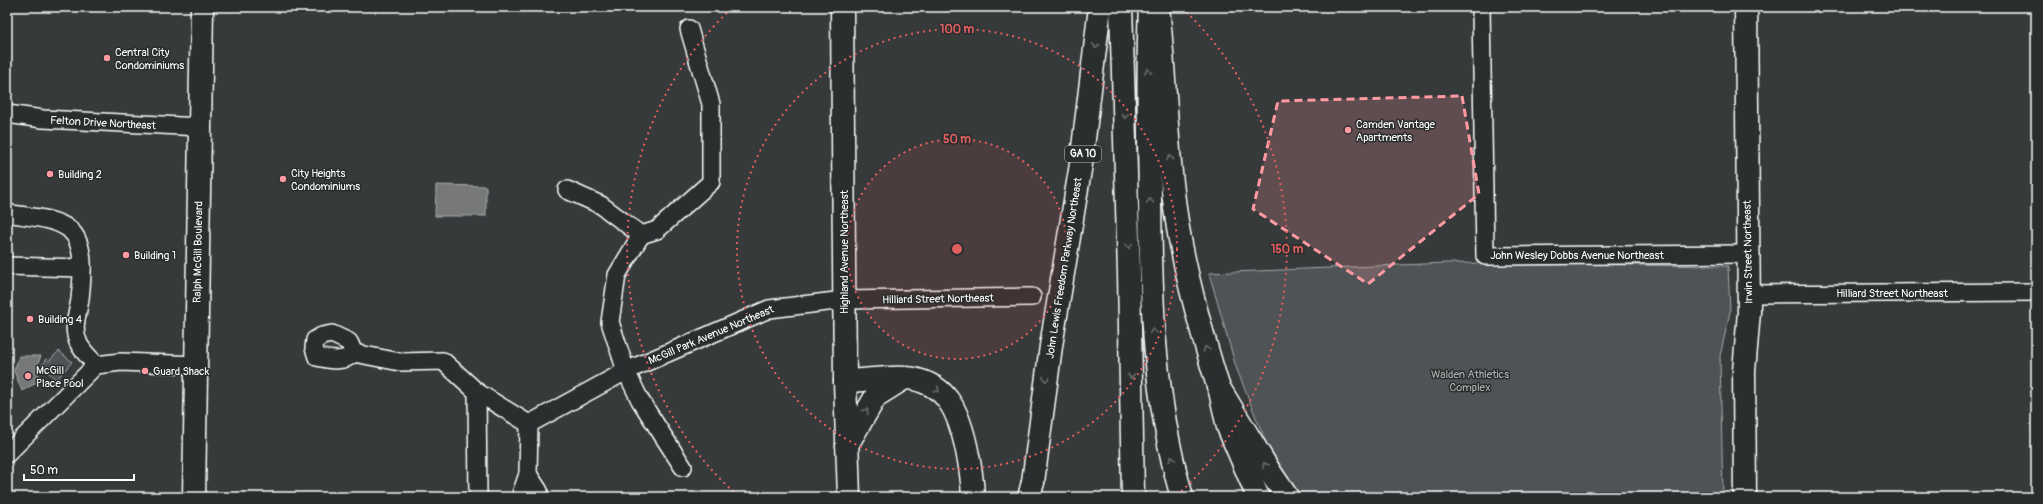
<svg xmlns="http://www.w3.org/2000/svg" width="2043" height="504" font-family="Pangolin,sans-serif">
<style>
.green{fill:#505354;stroke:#a8a9aa}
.water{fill:#767879;stroke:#adaeaf}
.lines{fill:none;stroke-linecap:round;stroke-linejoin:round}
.minor-casing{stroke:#fff;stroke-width:20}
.tertiary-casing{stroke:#fff;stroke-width:25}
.secondary-casing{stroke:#fff;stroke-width:25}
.trunk-casing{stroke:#fff;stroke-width:25}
.motorway-casing{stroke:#fff;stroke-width:25}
.minor{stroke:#2a2d2e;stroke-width:17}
.tertiary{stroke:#2a2d2e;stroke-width:22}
.secondary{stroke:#2a2d2e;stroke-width:22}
.trunk{stroke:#2a2d2e;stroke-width:22}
.motorway{stroke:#2a2d2e;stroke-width:22}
.oneway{stroke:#6a6c6d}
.marked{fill:#ff9aa2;fill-opacity:0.2;stroke:#ff9aa2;stroke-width:3;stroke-dasharray:8 5;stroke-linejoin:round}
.ring{fill:none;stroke:#e05e5e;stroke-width:2;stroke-dasharray:2 4}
.poi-dot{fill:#ff9aa2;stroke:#2a2d2e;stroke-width:1.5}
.labels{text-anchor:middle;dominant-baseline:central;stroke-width:3;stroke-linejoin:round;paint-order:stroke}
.shield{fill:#2a2d2e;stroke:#bfc0c0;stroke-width:1}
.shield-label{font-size:10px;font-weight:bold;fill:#fff}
.poi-label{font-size:11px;fill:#fff;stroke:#2a2d2e;text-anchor:start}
.street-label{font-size:11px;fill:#fff;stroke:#2a2d2e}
.park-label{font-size:11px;fill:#b0b2b2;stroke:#2a2d2e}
.centre{fill:#e05e5e;stroke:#2a2d2e;stroke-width:2}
.ring-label{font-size:12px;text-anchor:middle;font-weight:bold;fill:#e05e5e;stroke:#2a2d2e;stroke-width:3;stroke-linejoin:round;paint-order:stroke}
</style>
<rect width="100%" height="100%" fill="#373a3b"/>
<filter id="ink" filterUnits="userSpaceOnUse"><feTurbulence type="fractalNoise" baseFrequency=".025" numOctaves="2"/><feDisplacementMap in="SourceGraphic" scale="8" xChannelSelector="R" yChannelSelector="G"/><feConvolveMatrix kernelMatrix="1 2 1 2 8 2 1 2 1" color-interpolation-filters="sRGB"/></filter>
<g filter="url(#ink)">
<g class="green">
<polygon points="1447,263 1728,266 1730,312 1720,356 1723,497 1302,497 1267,445 1236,367 1209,273"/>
<polygon points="59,351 72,362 56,380 41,366 47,359 49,361"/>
</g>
<g class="water">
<polygon points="436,185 486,186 486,216 435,216"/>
<polygon points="19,356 41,356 36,369 41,380 22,391 14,371"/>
</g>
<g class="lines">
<g class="minor-casing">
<g id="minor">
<polyline points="1481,7 1485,256 1748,254"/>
<polyline points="7,114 43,119 200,127"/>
<path d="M7 213C26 217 53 217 69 229 87 244 82 278 80 299 78 314 71 328 79 344 83 352 91 359 96 365"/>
<polyline points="641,235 657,230 711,182 711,104 689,29"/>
<polyline points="7,266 82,268"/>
<polyline points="1749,294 2036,292"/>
<path d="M332 334 349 342 354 353C344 363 331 360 317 357L314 348 315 340 322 336Z"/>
<polyline points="354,353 400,362 443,361 477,392 478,497"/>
<polyline points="477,392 529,424 528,474 520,497"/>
<polyline points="529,424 626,371 610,322 617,275 641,235 601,205 567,190"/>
<polyline points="7,454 96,365 121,362 197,365"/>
<polyline points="683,467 640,400 626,371 769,309 844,300 1032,297"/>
<polyline points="528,474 539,491 539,497"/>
</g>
</g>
<g class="tertiary-casing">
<polyline id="tertiary" points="1745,497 1744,371 1749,312 1746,7"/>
</g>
<g class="secondary-casing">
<g id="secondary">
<polyline points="842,7 845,381 849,497"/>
<polyline points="1220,391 1228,427 1258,497"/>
<polyline points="194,497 202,7"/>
</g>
</g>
<g class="trunk-casing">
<g id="trunk">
<path d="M1158 7C1166 81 1166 154 1178 228 1187 282 1202 334 1218 386"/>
<polyline points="1033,482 1051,346 1081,164 1100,7"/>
</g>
</g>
<g class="motorway-casing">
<g id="motorway">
<polyline points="1121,7 1129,272 1133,497"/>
<path d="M1150 7C1147 71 1149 134 1150 197 1151 300 1153 397 1182 497"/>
<path d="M845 381C865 381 887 376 906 378 922 379 939 387 948 400 964 421 972 471 973 497"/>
<polyline points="1218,386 1270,472 1287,497"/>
<polyline points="847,445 876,396 903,379"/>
<polyline points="1029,497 1033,482"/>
</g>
</g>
<use href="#minor" class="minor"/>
<use href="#tertiary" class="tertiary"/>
<use href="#secondary" class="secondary"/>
<use href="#trunk" class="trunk"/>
<use href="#motorway" class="motorway"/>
</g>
<defs><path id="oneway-chevron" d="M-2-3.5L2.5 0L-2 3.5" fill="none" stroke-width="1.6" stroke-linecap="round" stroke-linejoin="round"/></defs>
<g class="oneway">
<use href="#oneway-chevron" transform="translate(1096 46) rotate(96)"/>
<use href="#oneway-chevron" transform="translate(1148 71) rotate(-91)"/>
<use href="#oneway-chevron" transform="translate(1125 116) rotate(88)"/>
<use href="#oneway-chevron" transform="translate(1170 158) rotate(-96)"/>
<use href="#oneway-chevron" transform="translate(1150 201) rotate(-91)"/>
<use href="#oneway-chevron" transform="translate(1129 246) rotate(88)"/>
<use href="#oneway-chevron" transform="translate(1153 331) rotate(-95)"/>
<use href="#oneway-chevron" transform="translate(1206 349) rotate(-108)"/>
<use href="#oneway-chevron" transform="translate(1131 376) rotate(89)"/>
<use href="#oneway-chevron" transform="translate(1046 379) rotate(98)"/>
<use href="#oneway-chevron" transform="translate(937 390) rotate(38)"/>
<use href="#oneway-chevron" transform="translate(866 411) rotate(-58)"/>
<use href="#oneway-chevron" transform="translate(1172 459) rotate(-103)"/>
<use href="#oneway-chevron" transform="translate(1265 465) rotate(-121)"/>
</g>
</g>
<path class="marked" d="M1462 96 1479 194 1368 284 1253 209 1278 101Z"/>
<circle cx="957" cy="249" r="110" fill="#e05e5e" fill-opacity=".12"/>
<g class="ring">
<circle cx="957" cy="249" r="110"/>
<circle cx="957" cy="249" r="220"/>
<path d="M738 496A330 330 0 0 1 732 8M1182 8A330 330 0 0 1 1176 496"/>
</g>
<g class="poi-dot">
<circle cx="107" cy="58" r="4"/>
<circle cx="1348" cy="130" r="4"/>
<circle cx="50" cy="174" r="4"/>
<circle cx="283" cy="179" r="4"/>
<circle cx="126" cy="255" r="4"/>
<circle cx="30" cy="319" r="4"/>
<circle cx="145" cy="371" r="4"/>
<circle cx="28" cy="376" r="4"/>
</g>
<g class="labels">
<rect class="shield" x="1065" y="146" width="36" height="16" rx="3"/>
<g class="shield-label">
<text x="1083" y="154">GA 10</text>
</g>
<g class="poi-label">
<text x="115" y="52">Central City<tspan x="115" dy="13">Condominiums</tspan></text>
<text x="1356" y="124">Camden Vantage<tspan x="1356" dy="13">Apartments</tspan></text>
<text x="291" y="173">City Heights<tspan x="291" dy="13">Condominiums</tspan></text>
<text x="58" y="174">Building 2</text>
<text x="134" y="255">Building 1</text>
<text x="38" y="319">Building 4</text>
<text x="36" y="370">McGill<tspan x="36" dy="13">Place Pool</tspan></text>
<text x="153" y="371">Guard Shack</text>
</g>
<g class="street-label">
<text transform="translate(103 123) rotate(3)">Felton Drive Northeast</text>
<text transform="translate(198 252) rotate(-89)">Ralph McGill Boulevard</text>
<text transform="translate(844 252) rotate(-90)">Highland Avenue Northeast</text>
<text transform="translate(1748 252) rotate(-91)">Irwin Street Northeast</text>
<text x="1577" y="255">John Wesley Dobbs Avenue Northeast</text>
<text transform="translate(1064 268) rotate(-81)">John Lewis Freedom Parkway Northeast</text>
<text x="1892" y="293">Hilliard Street Northeast</text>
<text transform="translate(938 299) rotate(-1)">Hilliard Street Northeast</text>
<text transform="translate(711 335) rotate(-23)">McGill Park Avenue Northeast</text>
</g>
<g class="park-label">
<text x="1470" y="374">Walden Athletics<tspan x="1470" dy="13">Complex</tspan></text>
</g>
</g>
<circle cx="957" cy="249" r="6" class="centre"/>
<g class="ring-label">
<text x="957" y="33">100 m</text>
<text x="957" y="143">50 m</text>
<text x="1287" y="253">150 m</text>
</g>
<rect width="2043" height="504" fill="none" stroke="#2a2d2e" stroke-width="24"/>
<rect x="12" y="12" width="2019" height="480" fill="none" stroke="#fff" stroke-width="1.5" filter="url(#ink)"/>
<path d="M24 474v6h110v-6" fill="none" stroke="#ffffff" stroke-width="2"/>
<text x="30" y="474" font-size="12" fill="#ffffff" stroke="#2a2d2e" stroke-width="3" paint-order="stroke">50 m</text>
</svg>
